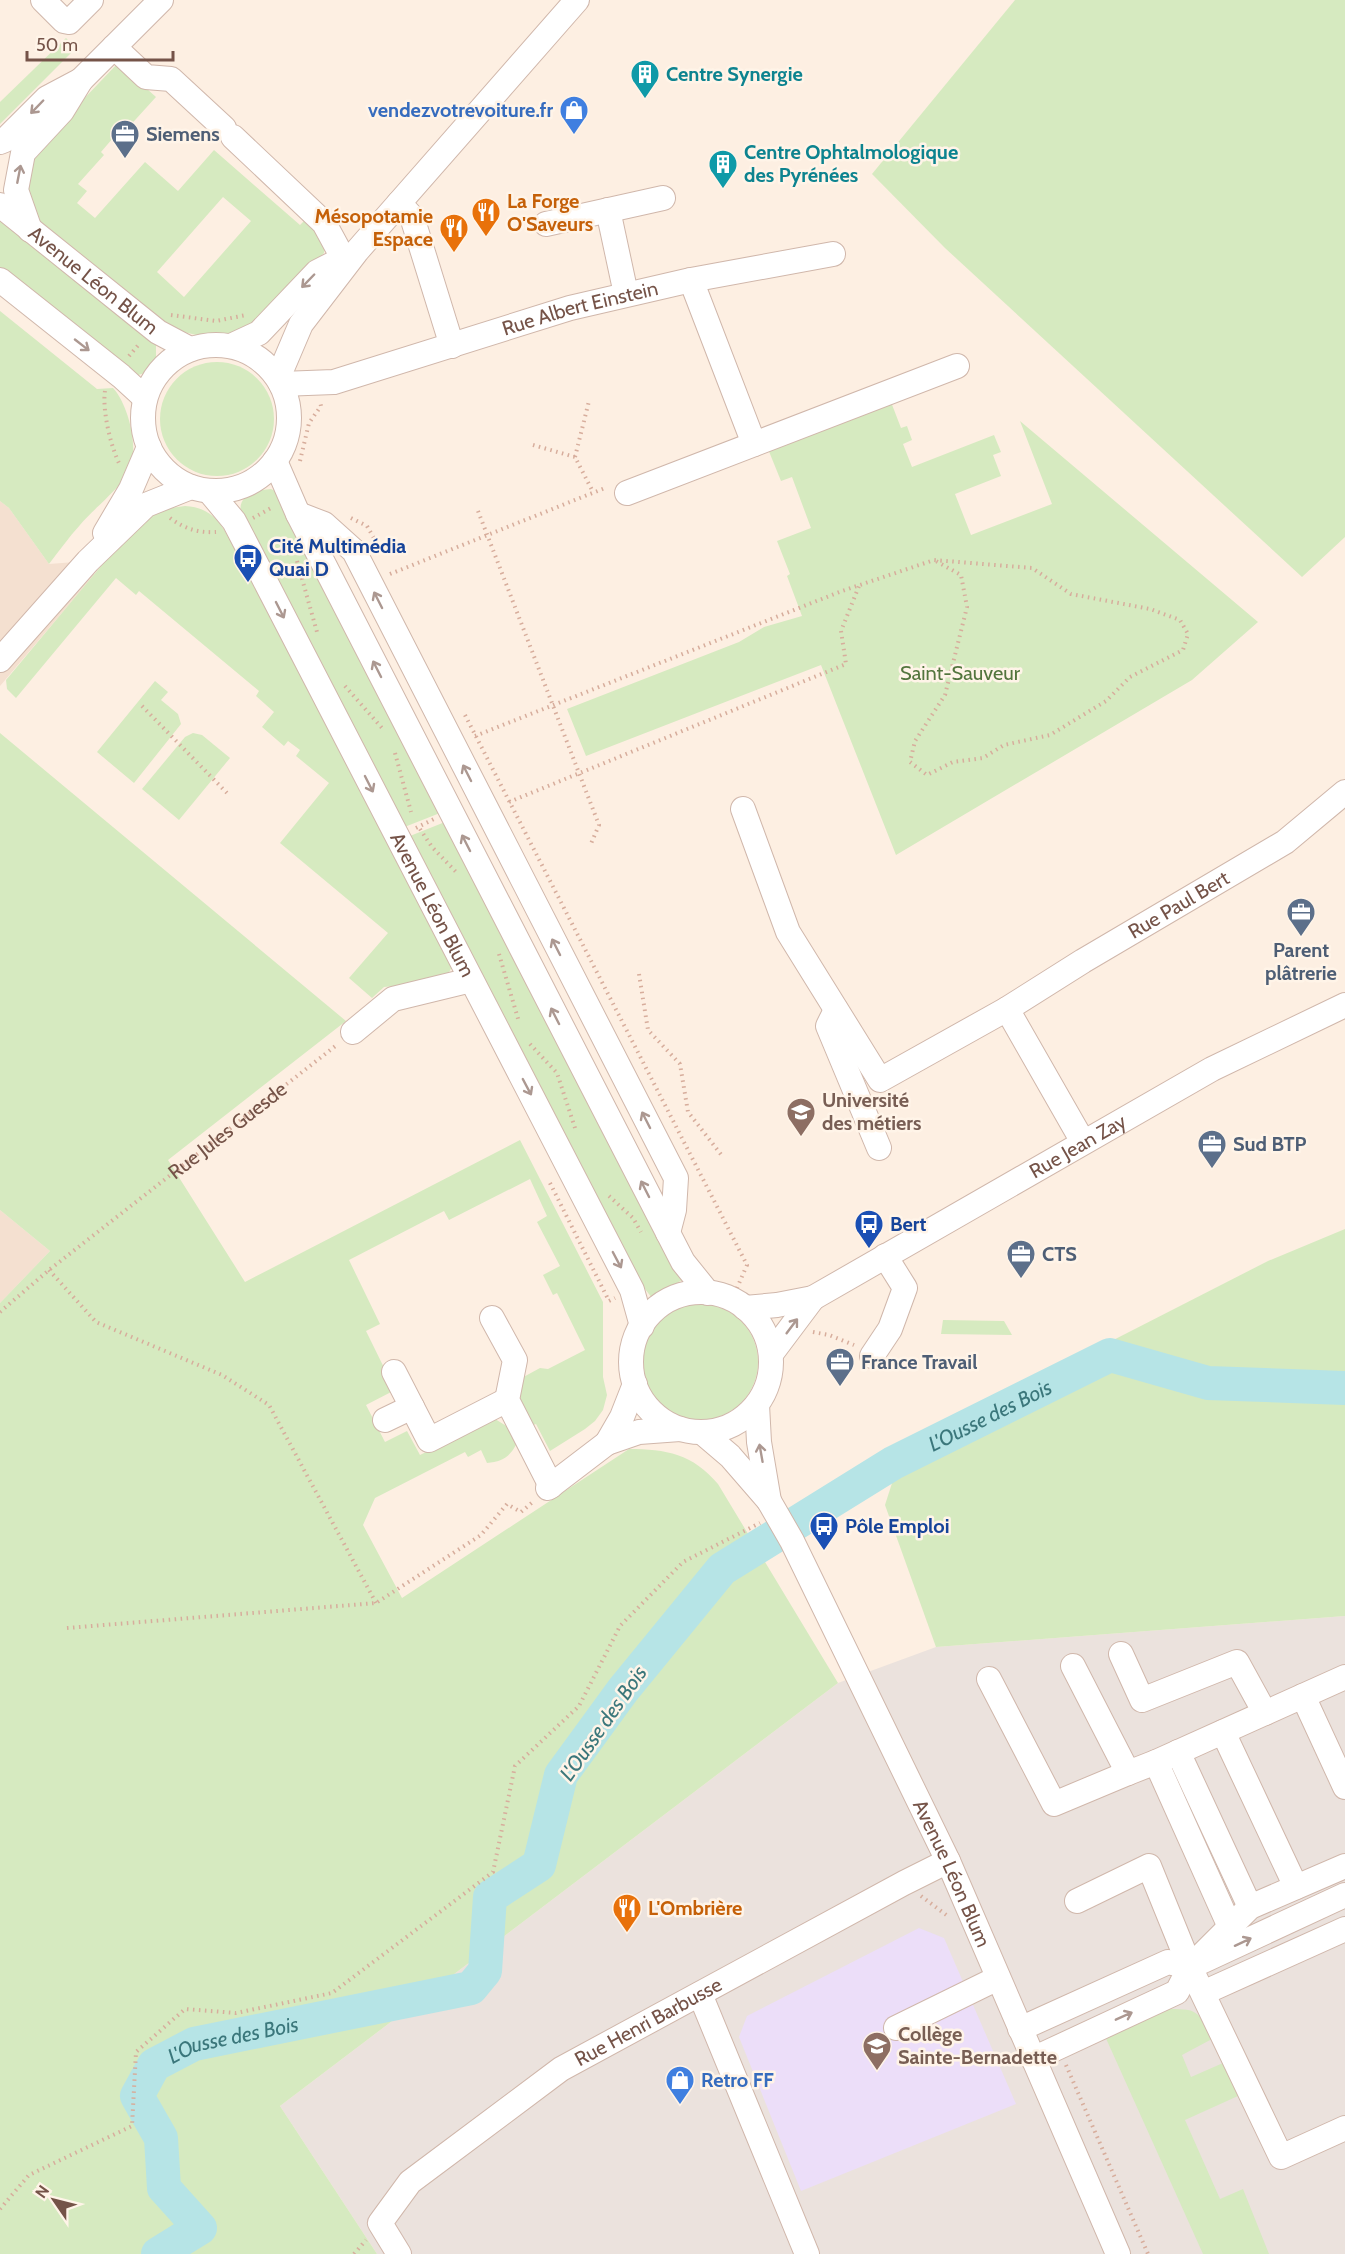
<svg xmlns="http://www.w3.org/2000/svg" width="1345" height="2254" font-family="Cabin,sans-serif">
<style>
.residential{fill:#f4e0d0}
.industrial{fill:#ebe2dd}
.education{fill:#ecdef9}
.green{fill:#d6eac0;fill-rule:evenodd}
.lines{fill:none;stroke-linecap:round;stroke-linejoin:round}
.river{stroke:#b6e4e6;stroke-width:34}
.minor-casing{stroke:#d0b7ab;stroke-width:26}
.path{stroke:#d7ad9c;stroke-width:4;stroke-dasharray:1.5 4.5;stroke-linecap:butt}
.minor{stroke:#fff;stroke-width:24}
.oneway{stroke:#ac9891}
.labels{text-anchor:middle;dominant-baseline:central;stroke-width:5;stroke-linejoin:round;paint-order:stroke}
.culture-label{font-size:20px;font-weight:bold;fill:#0d838f;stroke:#fff4e8;text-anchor:start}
.shop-label{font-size:20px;font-weight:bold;fill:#366cbe;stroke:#fff4e8;text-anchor:end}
.service-label{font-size:20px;font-weight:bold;fill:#4e5e75;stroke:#fff4e8;text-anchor:start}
.food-label{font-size:20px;font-weight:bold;fill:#c56008;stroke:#fff4e8;text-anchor:start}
.street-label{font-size:20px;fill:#755348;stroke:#fff4e8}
.transit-label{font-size:20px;font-weight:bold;fill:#164399;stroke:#fff4e8;text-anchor:start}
.park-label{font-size:20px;fill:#53753d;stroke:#fff4e8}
.education-label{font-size:20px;font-weight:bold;fill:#785e54;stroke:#fff4e8;text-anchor:start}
.water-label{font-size:21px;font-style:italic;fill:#3b777b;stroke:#fff4e8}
</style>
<rect width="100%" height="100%" fill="#fdefe2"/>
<g class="residential">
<polygon points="0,501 9,508 49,564 88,561 94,575 0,686"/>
<polygon points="0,1210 50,1251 0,1303"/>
</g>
<polygon class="industrial" points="1345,1616 1345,2254 377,2254 280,2106 838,1683 936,1647"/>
<polygon class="education" points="919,1928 944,1938 1016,2104 801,2191 739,2037 747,2016"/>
<g class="green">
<polygon points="1015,0 1345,0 1345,537 1302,577 945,248 872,174"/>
<polygon points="66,38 76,48 0,124 0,102"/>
<path d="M118 63 156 97 116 141 113 138 101 152 104 155 78 184 87 191 77 203 95 218 145 162 178 191 214 150 300 225 309 216 325 245 324 253 254 330 228 336 196 335 180 331 167 323 35 217 23 190 38 147ZM223 197 251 221 184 297 157 272Z"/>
<polygon points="0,217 156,343 156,359 148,372 135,376 0,269"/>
<path d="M0 311 97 389 113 388C128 404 138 445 131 466 125 485 93 509 80 525 69 537 59 551 49 564L9 508 0 501Z"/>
<circle cx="217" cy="419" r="57"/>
<polygon points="891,402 901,428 907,426 912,440 903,444 912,467 994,435 1001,452 993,455 1001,476 955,494 971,535 1052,504 1020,421 1258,622 1192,680 896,855 821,665 586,756 567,709 739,642 764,627 802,616 787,576 790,574 777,541 811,528 792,477 781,481 768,449"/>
<path d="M271 489 275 491 440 813 402 828 241 513C237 495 256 490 271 489Z"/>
<path d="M185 506C221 508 226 536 242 563L453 965 447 976 437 982 384 987 372 998 349 978 388 933 280 843 329 783 296 756 300 750 288 741 284 746 262 727 274 712 256 696 259 691 139 591 136 595 116 578 16 698 7 689 6 680 142 517 171 508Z"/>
<polygon points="155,681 168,692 161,700 178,714 181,724 134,783 97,752"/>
<path d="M0 733 346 1021 168 1160 245 1282 520 1140 603 1302V1377L607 1395 603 1410 595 1421 585 1429 550 1451 536 1424 531 1426 515 1396 518 1380 540 1368 548 1369 585 1350 557 1293 553 1295 543 1275 560 1266 537 1222 547 1216 530 1179 449 1220 444 1211 349 1260 380 1324 366 1331 395 1390 366 1405 385 1442 407 1431 420 1455 488 1421 495 1419 508 1427 517 1443C510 1457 502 1462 487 1463L481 1450 468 1457 465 1452 375 1498 363 1525 402 1598 629 1449C666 1449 693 1454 718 1484L838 1683 280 2106 377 2254H0V1303L50 1251 0 1210Z"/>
<polygon points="193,733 202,735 230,758 179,820 142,789 185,737"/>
<polygon points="445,822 682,1280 652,1298 645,1289 641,1291 405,838"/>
<polygon points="1345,1229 1345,1616 936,1647 885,1505 893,1480 937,1430 1268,1261"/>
<circle cx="700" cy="1362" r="58"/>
<polygon points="943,1320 1004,1321 1012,1335 941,1334"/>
<path d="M1165 2009C1198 2009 1197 2009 1212 2039L1182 2055 1191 2077 1223 2063 1238 2096 1185 2120 1220 2199 1243 2189 1269 2254H1203L1104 2034Z"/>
</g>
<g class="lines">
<path class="river" id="s1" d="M158 2254 200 2228 164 2188 161 2138 137 2096 154 2065 194 2044 471 1988 485 1971 490 1897 539 1865 561 1775 623 1690 722 1569 893 1463 1110 1355 1208 1383 1345 1388"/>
<g class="minor-casing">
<g id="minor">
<polyline points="43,0 64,21 69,22 91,0"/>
<polyline points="114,47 146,77 171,79 224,128"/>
<polyline points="233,137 324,223 343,258"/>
<polyline points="0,142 5,140 47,98 81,80"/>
<polyline points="399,203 412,217 452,346"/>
<path id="s3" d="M0 205 158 332 190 349"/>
<polyline points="608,210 626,294"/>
<polyline points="546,224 663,198"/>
<polyline points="30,230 16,190 23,153 62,111 81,80 161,0"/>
<polyline points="0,280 121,376 145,398"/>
<polyline points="691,280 754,444"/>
<circle cx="216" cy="418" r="73"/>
<polyline points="231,346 259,333 317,272 350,255"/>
<polyline points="278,378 301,324 357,251 577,0"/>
<path id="s4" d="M281 384 334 382 570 308 691 280 833 254"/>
<polyline points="275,461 298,514 683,1262 708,1293"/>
<path id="s5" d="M209 491 234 521 260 571 632 1290 642 1326"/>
<polyline points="627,493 957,366"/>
<polyline points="298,514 324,524 354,551 676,1178 674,1210 668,1233"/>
<polyline points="105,533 131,489 149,447"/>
<polyline points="0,660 88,561 146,505 191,487"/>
<polyline points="743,809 788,932 880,1080 1007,1009"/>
<polyline points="836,1010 828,1026 879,1148"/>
<polyline points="353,1032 393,999 471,980"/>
<path id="s6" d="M1083 1142 1007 1009 1083 961 1285 842 1345 792"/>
<circle cx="701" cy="1362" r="70"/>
<path id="s7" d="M745 1308 777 1305 813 1298 1212 1069 1345 1005"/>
<polyline points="492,1318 515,1360 507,1400 551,1486"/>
<polyline points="771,1354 813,1298"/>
<polyline points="872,1356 890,1329 905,1288 885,1256"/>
<polyline points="394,1372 429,1440 507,1400"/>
<polyline points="757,1405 759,1442 769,1501"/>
<polyline points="385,1420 412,1407"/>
<path id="s8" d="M703 1433 730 1456 769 1501 792 1541 948 1861 1118 2254"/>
<polyline points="607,1443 622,1417 635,1384"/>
<polyline points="548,1488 607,1443 639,1432 680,1429"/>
<polyline points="1121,1654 1142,1700 1237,1662 1265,1713"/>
<polyline points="1073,1666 1128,1773 1156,1762 1230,1927"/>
<polyline points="989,1679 1054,1804 1128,1773"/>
<polyline points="1303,1696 1345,1787"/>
<polyline points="1223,1732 1296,1887"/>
<polyline points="1178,1752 1250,1907"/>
<polyline points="1156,1762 1345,1677"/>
<polyline points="1077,1901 1149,1866 1190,1967 1281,2157 1345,2128"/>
<polyline points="1203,1993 1345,1929"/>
<polyline points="700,1994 807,2254"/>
<polyline points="896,2028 998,1978"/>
<polyline points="1020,2029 1168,1962 1190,1967 1345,1895"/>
<polyline points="1033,2059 1177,1992 1190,1967 1250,1907 1345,1866"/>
<path id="s9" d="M399 2254 380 2223 410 2182 561 2069 904 1883 948 1861"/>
</g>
</g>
<g class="path">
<polyline points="171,315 216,321 246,315"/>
<polyline points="129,356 140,343"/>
<path d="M105 391C102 410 111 448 120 465"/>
<polyline points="533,445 575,457 593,492"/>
<polyline points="575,457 589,401"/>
<polyline points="300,461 309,423 321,406 320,402"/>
<polyline points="478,511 599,825 590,846"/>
<path d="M170 518C185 529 198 533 216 532"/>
<polyline points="253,518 273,507"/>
<polyline points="351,518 367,526 375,540"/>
<polyline points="297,561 317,632"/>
<polyline points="390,574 605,488"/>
<polyline points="345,686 382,728"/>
<polyline points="142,706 227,793"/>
<polyline points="465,715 747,1265 737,1288"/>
<polyline points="475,736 842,591 934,560 1032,568 1071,594 1150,609 1180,620 1188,634 1183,650 1130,677 1106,701 1050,735 1004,745 983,758 953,762 927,775 910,762 915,741 945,695 967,607 961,575 934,560"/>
<polyline points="395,753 411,812"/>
<polyline points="509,802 846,664 841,631 859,586"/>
<polyline points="416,828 434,819"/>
<polyline points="420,829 432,847 458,874"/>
<polyline points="499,954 519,1022"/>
<polyline points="639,974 648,1030 680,1064 688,1112 723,1157"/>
<polyline points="530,1044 557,1073 576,1131"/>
<polyline points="550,1183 609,1301 615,1298"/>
<polyline points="609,1196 633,1218 641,1232"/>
<polyline points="49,1270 96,1322 222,1375 269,1405 376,1603"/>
<path id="s2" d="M0 1312 49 1270 338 1044"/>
<polyline points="813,1332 829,1335 854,1345"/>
<polyline points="67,1628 376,1603 481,1535 507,1504 521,1512 534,1501"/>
<polyline points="921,1896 949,1917"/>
<polyline points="1066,2065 1148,2254"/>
<polyline points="0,2209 29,2175 132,2126 136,2052 185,2009 236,2013 332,1993 493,1872 515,1766 579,1706 620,1626 683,1562 760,1523"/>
<polyline points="354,2254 366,2240"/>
</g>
<use href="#minor" class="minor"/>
</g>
<defs><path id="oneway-shaft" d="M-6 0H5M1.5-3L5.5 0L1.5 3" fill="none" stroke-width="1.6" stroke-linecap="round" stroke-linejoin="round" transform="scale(1.5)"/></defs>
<g class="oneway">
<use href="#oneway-shaft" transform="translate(37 107) rotate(134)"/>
<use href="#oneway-shaft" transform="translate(19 174) rotate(-79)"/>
<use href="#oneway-shaft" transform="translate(308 281) rotate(134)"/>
<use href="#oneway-shaft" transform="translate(82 345) rotate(38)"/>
<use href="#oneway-shaft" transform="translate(378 600) rotate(-117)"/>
<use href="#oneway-shaft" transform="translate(280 610) rotate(63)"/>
<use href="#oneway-shaft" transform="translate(377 669) rotate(-117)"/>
<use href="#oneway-shaft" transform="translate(467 773) rotate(-117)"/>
<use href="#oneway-shaft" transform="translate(369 784) rotate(63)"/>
<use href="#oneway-shaft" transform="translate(466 843) rotate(-117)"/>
<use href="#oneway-shaft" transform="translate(556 947) rotate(-117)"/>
<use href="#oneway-shaft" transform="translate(555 1016) rotate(-117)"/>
<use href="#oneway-shaft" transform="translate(527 1087) rotate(62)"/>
<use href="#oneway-shaft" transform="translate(646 1120) rotate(-117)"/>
<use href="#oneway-shaft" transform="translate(645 1189) rotate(-117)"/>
<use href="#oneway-shaft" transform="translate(617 1260) rotate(62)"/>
<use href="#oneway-shaft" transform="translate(792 1326) rotate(-53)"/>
<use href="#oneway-shaft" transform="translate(761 1453) rotate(-100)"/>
<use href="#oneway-shaft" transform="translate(1243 1942) rotate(-25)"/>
<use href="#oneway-shaft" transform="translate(1124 2016) rotate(-24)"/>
</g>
<defs>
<g id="building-pin" transform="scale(1.5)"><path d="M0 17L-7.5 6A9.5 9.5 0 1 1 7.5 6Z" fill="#0f9aa8" stroke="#fff4e8"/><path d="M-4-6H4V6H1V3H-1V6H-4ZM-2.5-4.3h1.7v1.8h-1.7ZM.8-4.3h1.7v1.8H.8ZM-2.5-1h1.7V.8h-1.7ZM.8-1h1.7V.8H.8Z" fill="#fff"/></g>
<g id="shop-pin" transform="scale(1.5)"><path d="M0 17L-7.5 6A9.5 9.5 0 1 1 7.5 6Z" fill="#3f7fe0" stroke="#fff4e8"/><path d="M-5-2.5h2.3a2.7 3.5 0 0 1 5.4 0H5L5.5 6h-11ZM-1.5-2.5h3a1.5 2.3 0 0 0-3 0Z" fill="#fff"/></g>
<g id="office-pin" transform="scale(1.5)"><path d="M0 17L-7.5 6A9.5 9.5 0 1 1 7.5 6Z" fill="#5c6f8a" stroke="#fff4e8"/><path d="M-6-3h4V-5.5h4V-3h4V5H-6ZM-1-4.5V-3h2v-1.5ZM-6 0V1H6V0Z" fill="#fff"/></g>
<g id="restaurant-pin" transform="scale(1.5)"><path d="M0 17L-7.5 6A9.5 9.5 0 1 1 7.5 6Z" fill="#e8710a" stroke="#fff4e8"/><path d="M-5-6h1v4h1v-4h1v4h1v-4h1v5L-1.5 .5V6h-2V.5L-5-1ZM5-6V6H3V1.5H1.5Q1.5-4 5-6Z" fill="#fff"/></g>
<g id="bus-pin" transform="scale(1.5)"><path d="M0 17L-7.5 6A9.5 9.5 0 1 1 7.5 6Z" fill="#1a4fb4" stroke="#fff4e8"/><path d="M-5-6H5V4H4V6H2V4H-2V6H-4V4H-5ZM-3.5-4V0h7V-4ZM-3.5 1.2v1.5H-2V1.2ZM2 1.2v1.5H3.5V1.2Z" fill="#fff"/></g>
<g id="university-pin" transform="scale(1.5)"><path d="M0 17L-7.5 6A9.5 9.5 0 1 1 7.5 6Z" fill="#8d6e63" stroke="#fff4e8"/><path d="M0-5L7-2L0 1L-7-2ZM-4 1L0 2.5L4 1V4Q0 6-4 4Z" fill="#fff"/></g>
<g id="school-pin" transform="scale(1.5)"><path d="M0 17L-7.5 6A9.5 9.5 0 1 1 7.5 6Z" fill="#8d6e63" stroke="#fff4e8"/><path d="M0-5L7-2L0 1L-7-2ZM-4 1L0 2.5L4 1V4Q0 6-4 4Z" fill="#fff"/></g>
</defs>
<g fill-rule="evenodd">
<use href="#building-pin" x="645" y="74"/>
<use href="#shop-pin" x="574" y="110"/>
<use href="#office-pin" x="125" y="134"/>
<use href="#building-pin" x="723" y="164"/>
<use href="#restaurant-pin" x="486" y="212"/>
<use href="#restaurant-pin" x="454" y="228"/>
<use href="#bus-pin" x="248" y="558"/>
<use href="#office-pin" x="1301" y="912"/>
<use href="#university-pin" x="801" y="1112"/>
<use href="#office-pin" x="1212" y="1144"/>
<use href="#bus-pin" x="869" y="1224"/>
<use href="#office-pin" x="1021" y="1254"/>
<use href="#office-pin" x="840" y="1362"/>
<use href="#bus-pin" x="824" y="1526"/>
<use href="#restaurant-pin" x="627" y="1908"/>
<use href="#school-pin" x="877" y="2046"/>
<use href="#shop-pin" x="680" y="2080"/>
</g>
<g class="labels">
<g class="culture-label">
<text x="666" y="74">Centre Synergie</text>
<text x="744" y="152">Centre Ophtalmologique<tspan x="744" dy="23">des Pyrénées</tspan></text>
</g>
<g class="shop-label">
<text x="553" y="110">vendezvotrevoiture.fr</text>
<text x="701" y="2080" text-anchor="start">Retro FF</text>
</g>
<g class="service-label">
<text x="146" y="134">Siemens</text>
<text x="1301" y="950" text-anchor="middle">Parent<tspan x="1301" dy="23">plâtrerie</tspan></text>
<text x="1233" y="1144">Sud BTP</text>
<text x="1042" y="1254">CTS</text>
<text x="861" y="1362">France Travail</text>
</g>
<g class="food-label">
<text x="507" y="201">La Forge<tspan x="507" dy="23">O'Saveurs</tspan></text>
<text x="433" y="216" text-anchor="end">Mésopotamie<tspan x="433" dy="23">Espace</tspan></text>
<text x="648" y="1908">L'Ombrière</text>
</g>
<g class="street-label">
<text stroke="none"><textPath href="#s3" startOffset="120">Avenue Léon Blum</textPath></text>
<text stroke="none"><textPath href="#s4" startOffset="310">Rue Albert Einstein</textPath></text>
<text stroke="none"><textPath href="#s5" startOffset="471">Avenue Léon Blum</textPath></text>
<text stroke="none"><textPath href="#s6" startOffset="354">Rue Paul Bert</textPath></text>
<text stroke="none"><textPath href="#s2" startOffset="291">Rue Jules Guesde</textPath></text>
<text stroke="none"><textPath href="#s7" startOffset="374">Rue Jean Zay</textPath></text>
<text stroke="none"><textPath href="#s8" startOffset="510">Avenue Léon Blum</textPath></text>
<text stroke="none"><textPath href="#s9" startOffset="375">Rue Henri Barbusse</textPath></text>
</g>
<g class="transit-label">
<text x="269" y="546">Cité Multimédia<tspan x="269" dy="23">Quai D</tspan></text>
<text x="890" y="1224">Bert</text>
<text x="845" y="1526">Pôle Emploi</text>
</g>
<g class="park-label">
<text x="960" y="673">Saint-Sauveur</text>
</g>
<g class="education-label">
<text x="822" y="1100">Université<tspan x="822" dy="23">des métiers</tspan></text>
<text x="898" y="2034">Collège<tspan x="898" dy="23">Sainte-Bernadette</tspan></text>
</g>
<g class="water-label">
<text stroke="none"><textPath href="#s1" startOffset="1383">L'Ousse des Bois</textPath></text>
<text transform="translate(603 1723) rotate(-55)">L'Ousse des Bois</text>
<text stroke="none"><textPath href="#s1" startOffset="321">L'Ousse des Bois</textPath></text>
</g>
</g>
<g transform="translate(54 2200) rotate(305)" stroke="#fff4e8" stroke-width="4.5" paint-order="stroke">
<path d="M0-4.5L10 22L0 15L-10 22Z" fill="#755348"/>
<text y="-9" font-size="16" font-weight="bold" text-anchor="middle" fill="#755348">N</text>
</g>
<path d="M27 51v9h146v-9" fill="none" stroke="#755348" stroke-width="3"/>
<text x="36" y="51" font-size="18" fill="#755348" stroke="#fff4e8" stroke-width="4.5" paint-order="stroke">50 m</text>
</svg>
